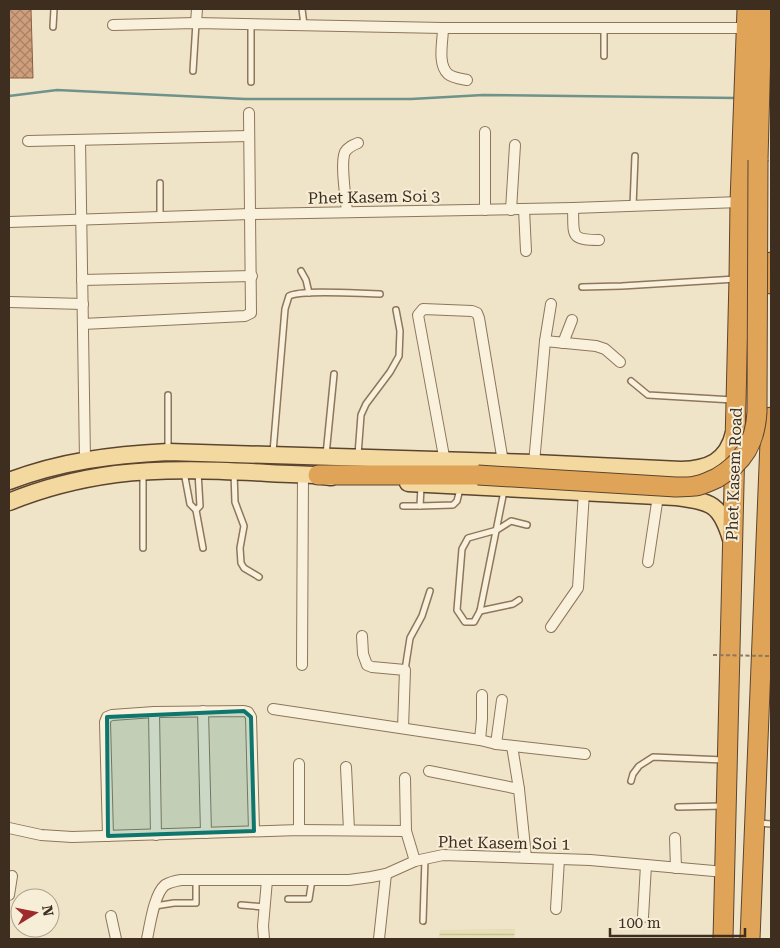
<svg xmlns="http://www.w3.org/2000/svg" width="780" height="948" font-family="'Roboto Serif',serif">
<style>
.farmland{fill:url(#farmland-rules)}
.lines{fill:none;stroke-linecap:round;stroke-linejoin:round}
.stream{stroke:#6f938a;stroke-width:2.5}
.building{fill:url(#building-cross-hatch);stroke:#8d5f41}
.lane-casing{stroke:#8d765c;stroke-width:8}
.street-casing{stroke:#8d765c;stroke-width:12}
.primary-casing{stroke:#5b4430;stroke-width:19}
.highway-casing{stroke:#5b4430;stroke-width:21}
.lane{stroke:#faf1dc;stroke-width:5}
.street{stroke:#faf1dc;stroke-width:10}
.primary{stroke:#f3d9a0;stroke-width:16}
.highway{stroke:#e0a458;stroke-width:19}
.highway-bridge-casing{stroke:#5b4430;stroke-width:21;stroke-linecap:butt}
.path-bridge{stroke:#8d765c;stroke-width:2;stroke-dasharray:4 2.5;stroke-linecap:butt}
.highway-bridge{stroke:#e0a458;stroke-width:19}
.marked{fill:#0f766e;fill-opacity:0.2;stroke:#0f766e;stroke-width:4;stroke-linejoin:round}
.labels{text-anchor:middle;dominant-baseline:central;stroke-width:4;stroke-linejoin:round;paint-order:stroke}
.street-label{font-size:16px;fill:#3d2e20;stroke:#f7eed8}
</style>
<defs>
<pattern id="farmland-rules" width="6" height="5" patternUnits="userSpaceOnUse" patternTransform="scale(1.25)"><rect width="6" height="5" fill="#e6deb5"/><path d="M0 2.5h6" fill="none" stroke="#c6bf9b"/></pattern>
<pattern id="building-cross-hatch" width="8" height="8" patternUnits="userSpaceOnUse" patternTransform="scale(1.25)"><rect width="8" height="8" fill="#cf9f7d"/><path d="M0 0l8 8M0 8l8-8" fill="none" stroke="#a98266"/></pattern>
</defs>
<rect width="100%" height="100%" fill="#f0e4c8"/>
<polygon class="farmland" points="515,929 514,939 439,939 440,930"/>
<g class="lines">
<polyline class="stream" points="9,96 57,90 245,99 411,99 483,95 737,98"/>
</g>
<polygon class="building" points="9,9 31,9 33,78 9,78"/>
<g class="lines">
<g class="lane-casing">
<g id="lane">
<polyline points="302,9 304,25"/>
<polyline points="53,27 54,9"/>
<polyline points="604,28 604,56"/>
<polyline points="193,71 196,23"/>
<polyline points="251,82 251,24"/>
<polyline points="160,183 160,217"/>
<polyline points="633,206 635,156"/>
<polyline points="301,271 306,280 309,293"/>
<polyline points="582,287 622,286 736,279"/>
<polyline points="631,381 648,395 733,400"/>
<polyline points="168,395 168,449"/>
<path d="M273 452 285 309 289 296C303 289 362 294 380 294"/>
<polyline points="326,455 334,374"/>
<polyline points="358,455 361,415 366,404 390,372 399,356 400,331 396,310"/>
<polyline points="184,472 190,504 196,510 203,548"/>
<polyline points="234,473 235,502 244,526 240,548 241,563 244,568 259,577"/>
<polyline points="143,475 143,548"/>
<polyline points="504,491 480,611 474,622 465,622 457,610 462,549 468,538 497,530 511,521 527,525"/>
<polyline points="403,506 420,506 421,487"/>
<polyline points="420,506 453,505 457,501 460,489"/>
<polyline points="196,510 200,506 198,472"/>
<polyline points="480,611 513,604 519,600"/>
<polyline points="405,670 410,638 422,616 430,591"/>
<polyline points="631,781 633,774 639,766 653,757 724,760"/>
<polyline points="678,807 723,806"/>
<polyline points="759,823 771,824"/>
<polyline points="288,899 309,899 312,880"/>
<polyline points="241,905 264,907"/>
<polyline points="155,906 174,903 196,903 196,880"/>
<polyline points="423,921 425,859"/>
</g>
</g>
<g class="street-casing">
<g id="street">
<polyline points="196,23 197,9"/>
<polyline points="113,25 196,23 443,28 746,28"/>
<path d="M443 28C443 41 437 64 448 74 453 78 462 79 467 80"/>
<polyline points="485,132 485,210"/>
<polyline points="80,140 85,459"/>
<polyline points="28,141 249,136"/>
<path d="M573 208C574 235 569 240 599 240"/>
<polyline points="524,209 526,251"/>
<polyline points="511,210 515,145"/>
<path d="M347 212C346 199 340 163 345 152 348 147 353 145 358 143"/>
<polyline points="9,222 251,214 573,208 740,202"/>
<polyline points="82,280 252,276"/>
<polyline points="9,302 83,304"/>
<polyline points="83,324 245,316 251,313 249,113"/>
<polyline points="545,341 596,346 605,349 620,362"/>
<polyline points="563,343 572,320"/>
<polyline points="445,462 418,315 423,309 472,311 477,313 479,318 503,462"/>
<polyline points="534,463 545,341 551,304"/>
<polyline points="648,562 658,496"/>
<polyline points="551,627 578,588 584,492"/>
<polyline points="362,636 363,654 367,665 372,667 405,670 403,728"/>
<polyline points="302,665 303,474"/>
<polyline points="273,709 480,740 496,744 585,754"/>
<polyline points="203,711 206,833"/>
<polyline points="480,740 482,719 482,695"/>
<polyline points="496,744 502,700"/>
<polyline points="512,746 519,789 526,857"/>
<polyline points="299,764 299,830"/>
<polyline points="346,767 349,830"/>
<polyline points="429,771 519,789"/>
<polyline points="405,778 406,831 415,861"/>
<polyline points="9,828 41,835 72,837 299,830 406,831"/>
<polyline points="156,835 154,712 244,711 248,712 251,717 254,831"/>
<polyline points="108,836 105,722 107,717 112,715 154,712"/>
<polyline points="675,838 676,868"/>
<polyline points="9,895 12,876"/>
<polyline points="556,909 559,859"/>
<polyline points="111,916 116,939"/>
<polyline points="643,917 646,865"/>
<path d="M147 939C150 925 154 894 165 885 170 882 175 881 181 880H349L371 877 386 874 415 861 443 855 590 860 725 872"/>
<polyline points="264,939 263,926 267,880"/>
<polyline points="379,939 386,874"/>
</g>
</g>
<g class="primary-casing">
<g id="primary">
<path d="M9 481C62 461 112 455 168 452L534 463 681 470C708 469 727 462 734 433"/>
<path d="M408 483 676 497C711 502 720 503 731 539"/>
<path d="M9 502C43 488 79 479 116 474 182 466 251 473 318 475L331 477"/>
</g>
</g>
<g class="highway-casing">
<g id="highway">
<polyline points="758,160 762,9"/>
<polyline points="771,262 771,284"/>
<polyline points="318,475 478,475"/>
<polyline points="723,939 739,278 740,202 747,9"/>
<polyline points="750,939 771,417"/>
</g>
</g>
<use href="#lane" class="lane"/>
<use href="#street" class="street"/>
<use href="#primary" class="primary"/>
<use href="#highway" class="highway"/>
<g class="highway-bridge-casing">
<path id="highway-bridge" d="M478 475 676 487C682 487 689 487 695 486 703 485 710 481 717 478 744 462 755 443 757 412L758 160"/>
</g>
<polyline class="path-bridge" points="713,655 771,656"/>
<use href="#highway-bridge" class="highway-bridge"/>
</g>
<path class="marked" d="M244 711 251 717 254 831 108 836 107 717Z"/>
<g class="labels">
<g class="street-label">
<text transform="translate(374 197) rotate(-1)">Phet Kasem Soi 3</text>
<text transform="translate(734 474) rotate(-88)">Phet Kasem Road</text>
<text transform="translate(504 843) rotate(1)">Phet Kasem Soi 1</text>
</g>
</g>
<rect width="780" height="948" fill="none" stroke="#3d2e20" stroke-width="20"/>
<g transform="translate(35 913) rotate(80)"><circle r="24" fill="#f7eed8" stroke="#ada18e"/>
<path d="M0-4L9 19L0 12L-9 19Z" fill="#9e2a2b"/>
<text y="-8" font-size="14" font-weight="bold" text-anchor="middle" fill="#3d2e20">N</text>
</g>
<path d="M610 928v8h135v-8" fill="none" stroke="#3d2e20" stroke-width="2.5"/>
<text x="618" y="928" font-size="15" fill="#3d2e20" stroke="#f7eed8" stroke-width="4" paint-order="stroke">100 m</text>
</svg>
